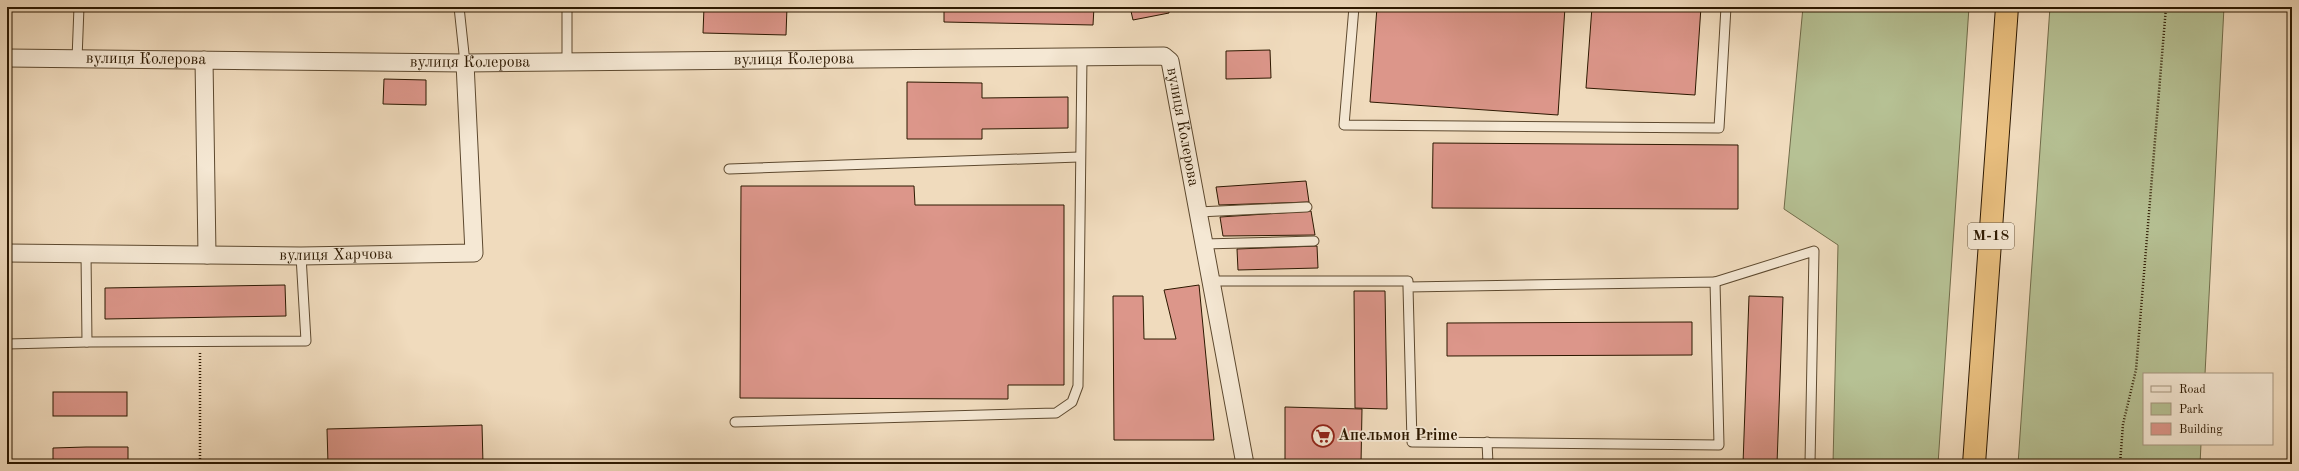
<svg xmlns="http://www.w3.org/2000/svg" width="2299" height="471" font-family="'Old Standard TT',serif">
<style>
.green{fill:#b6c194;stroke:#716c4a}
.building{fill:#dc968a;stroke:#2c1800}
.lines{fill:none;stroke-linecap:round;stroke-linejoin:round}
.lane-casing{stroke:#5d492f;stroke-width:11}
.street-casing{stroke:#5d492f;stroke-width:19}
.highway-casing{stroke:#2c1800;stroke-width:24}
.path{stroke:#2c1800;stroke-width:2.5;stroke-dasharray:1 2;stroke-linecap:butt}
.lane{stroke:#f5e8d4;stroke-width:9}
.street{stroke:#f5e8d4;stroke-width:17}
.highway{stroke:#e8be7e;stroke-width:22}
.labels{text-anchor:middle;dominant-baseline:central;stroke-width:3.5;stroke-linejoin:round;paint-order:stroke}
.shield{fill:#f5e8d4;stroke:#685640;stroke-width:1}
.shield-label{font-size:15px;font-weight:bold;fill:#2c1800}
.street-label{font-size:16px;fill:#2c1800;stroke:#f5e8d4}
.poi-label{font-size:16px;font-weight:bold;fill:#2c1800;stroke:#f5e8d4;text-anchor:start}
</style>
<rect width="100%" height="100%" fill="#f0dbbd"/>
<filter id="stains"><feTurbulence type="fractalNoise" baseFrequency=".005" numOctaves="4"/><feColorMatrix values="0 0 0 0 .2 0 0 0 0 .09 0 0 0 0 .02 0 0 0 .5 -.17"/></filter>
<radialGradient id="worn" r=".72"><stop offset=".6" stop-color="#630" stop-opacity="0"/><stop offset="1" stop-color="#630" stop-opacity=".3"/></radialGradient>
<g class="green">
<polygon points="1803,7 1969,7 1938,464 1833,464 1838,245 1784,209"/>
<polygon points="2050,7 2224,7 2205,374 2144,374 2144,444 2201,444 2200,464 2018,464"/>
</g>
<g class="building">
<polygon points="704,7 787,7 786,35 703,33"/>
<polygon points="944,7 1094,7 1093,25 944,22"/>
<polygon points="1130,7 1169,7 1169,13 1133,20"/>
<polygon points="1377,7 1565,7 1558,115 1370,102"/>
<polygon points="1592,7 1701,7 1695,95 1586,88"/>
<polygon points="1270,50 1271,78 1226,79 1226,51"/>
<polygon points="384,79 426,80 426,105 383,104"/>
<polygon points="907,82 982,83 982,98 1068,97 1068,128 982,129 982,139 907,139"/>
<polygon points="1433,143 1738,145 1738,209 1432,208"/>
<polygon points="1306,181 1309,202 1219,205 1216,187"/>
<polygon points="741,186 914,186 915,205 1064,205 1064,385 1008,385 1008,399 740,398"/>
<polygon points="1311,211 1315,235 1223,236 1220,217"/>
<polygon points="1317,246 1318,268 1238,270 1237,249"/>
<polygon points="285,285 286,316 105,319 105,288"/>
<polygon points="1199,285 1214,440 1114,440 1113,296 1143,296 1144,339 1176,339 1164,290"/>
<polygon points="1354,291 1385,291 1387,409 1355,408"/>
<polygon points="1749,296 1783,297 1777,464 1743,464"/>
<polygon points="1692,322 1692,355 1447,356 1447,323"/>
<rect x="53" y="392" width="74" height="24"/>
<polygon points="1285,407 1362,409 1361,464 1285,464"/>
<polygon points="482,425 483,464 328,464 327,429"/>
<polygon points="86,447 128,447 128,464 53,464 53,448"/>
</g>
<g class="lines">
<g class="lane-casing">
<g id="lane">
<polyline points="459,7 465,63"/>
<polyline points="1354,7 1344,125 1719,128 1726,7"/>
<polyline points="77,59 79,7"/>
<polyline points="567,62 567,7"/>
<polyline points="729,169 1079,157"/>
<polyline points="1198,212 1307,207"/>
<polyline points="1204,244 1314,241"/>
<polyline points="1211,281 1408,281 1408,287 1412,442 1719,445 1715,282 1408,287"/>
<polyline points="1715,282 1814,251 1810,464"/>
<polyline points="87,342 306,341 301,256"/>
<polyline points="7,344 87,342 86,254"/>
<polyline points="735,422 1056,413 1072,402 1078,386 1082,57"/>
<polyline points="1487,442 1488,464"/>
</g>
</g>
<g class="street-casing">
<g id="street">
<path id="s1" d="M7 58 465 63 1164 56 1170 61 1245 464"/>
<polyline points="204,60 207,255"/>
<path id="s2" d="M7 253 301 256 474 253 465 63"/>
</g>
</g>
<g class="highway-casing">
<polyline id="highway" points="1974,464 2007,7"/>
</g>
<g class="path">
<polyline points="200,353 200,464"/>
<polyline points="2120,464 2123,424 2136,370 2166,7"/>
</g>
<use href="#lane" class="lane"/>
<use href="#street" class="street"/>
<use href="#highway" class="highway"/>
</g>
<defs>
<g id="supermarket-ring" transform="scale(1.15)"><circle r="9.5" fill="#f5e8d4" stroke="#8f2418" stroke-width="1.5"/><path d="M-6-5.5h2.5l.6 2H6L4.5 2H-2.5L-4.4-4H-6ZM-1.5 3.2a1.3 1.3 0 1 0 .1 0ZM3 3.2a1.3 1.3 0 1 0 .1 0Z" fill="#8f2418"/></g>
</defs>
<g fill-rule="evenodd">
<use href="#supermarket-ring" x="1323" y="436"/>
</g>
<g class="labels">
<rect class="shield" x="1968" y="223" width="46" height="26" rx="3"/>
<g class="shield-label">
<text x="1991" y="236">М-18</text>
</g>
<g class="street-label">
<text stroke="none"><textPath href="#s1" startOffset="139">вулиця Колерова</textPath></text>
<text stroke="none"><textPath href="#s1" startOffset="787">вулиця Колерова</textPath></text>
<text stroke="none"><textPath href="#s1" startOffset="463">вулиця Колерова</textPath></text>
<text stroke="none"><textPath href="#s1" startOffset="1232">вулиця Колерова</textPath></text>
<text stroke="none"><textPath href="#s2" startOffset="329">вулиця Харчова</textPath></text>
</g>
<g class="poi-label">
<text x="1338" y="436">Апельмон Prime</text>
</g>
</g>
<rect width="2299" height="471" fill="none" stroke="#f0dbbd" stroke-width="24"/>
<rect x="8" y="8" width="2283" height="455" fill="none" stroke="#2c1800" stroke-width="2"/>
<rect x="12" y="12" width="2275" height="447" fill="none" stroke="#2c1800"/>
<rect x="2143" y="373" width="130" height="72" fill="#f5e8d4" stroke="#a5957f"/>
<rect x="2151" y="386" width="20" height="6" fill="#f5e8d4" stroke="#a5957f"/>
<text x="2179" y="393" font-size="12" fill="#2c1800">Road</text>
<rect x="2151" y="403" width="20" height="12" fill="#b6c194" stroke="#a5957f"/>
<text x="2179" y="413" font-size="12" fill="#2c1800">Park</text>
<rect x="2151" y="423" width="20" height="12" fill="#dc968a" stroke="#a5957f"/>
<text x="2179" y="433" font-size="12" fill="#2c1800">Building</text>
<rect width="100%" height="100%" filter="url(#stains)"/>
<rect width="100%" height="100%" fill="url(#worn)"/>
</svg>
